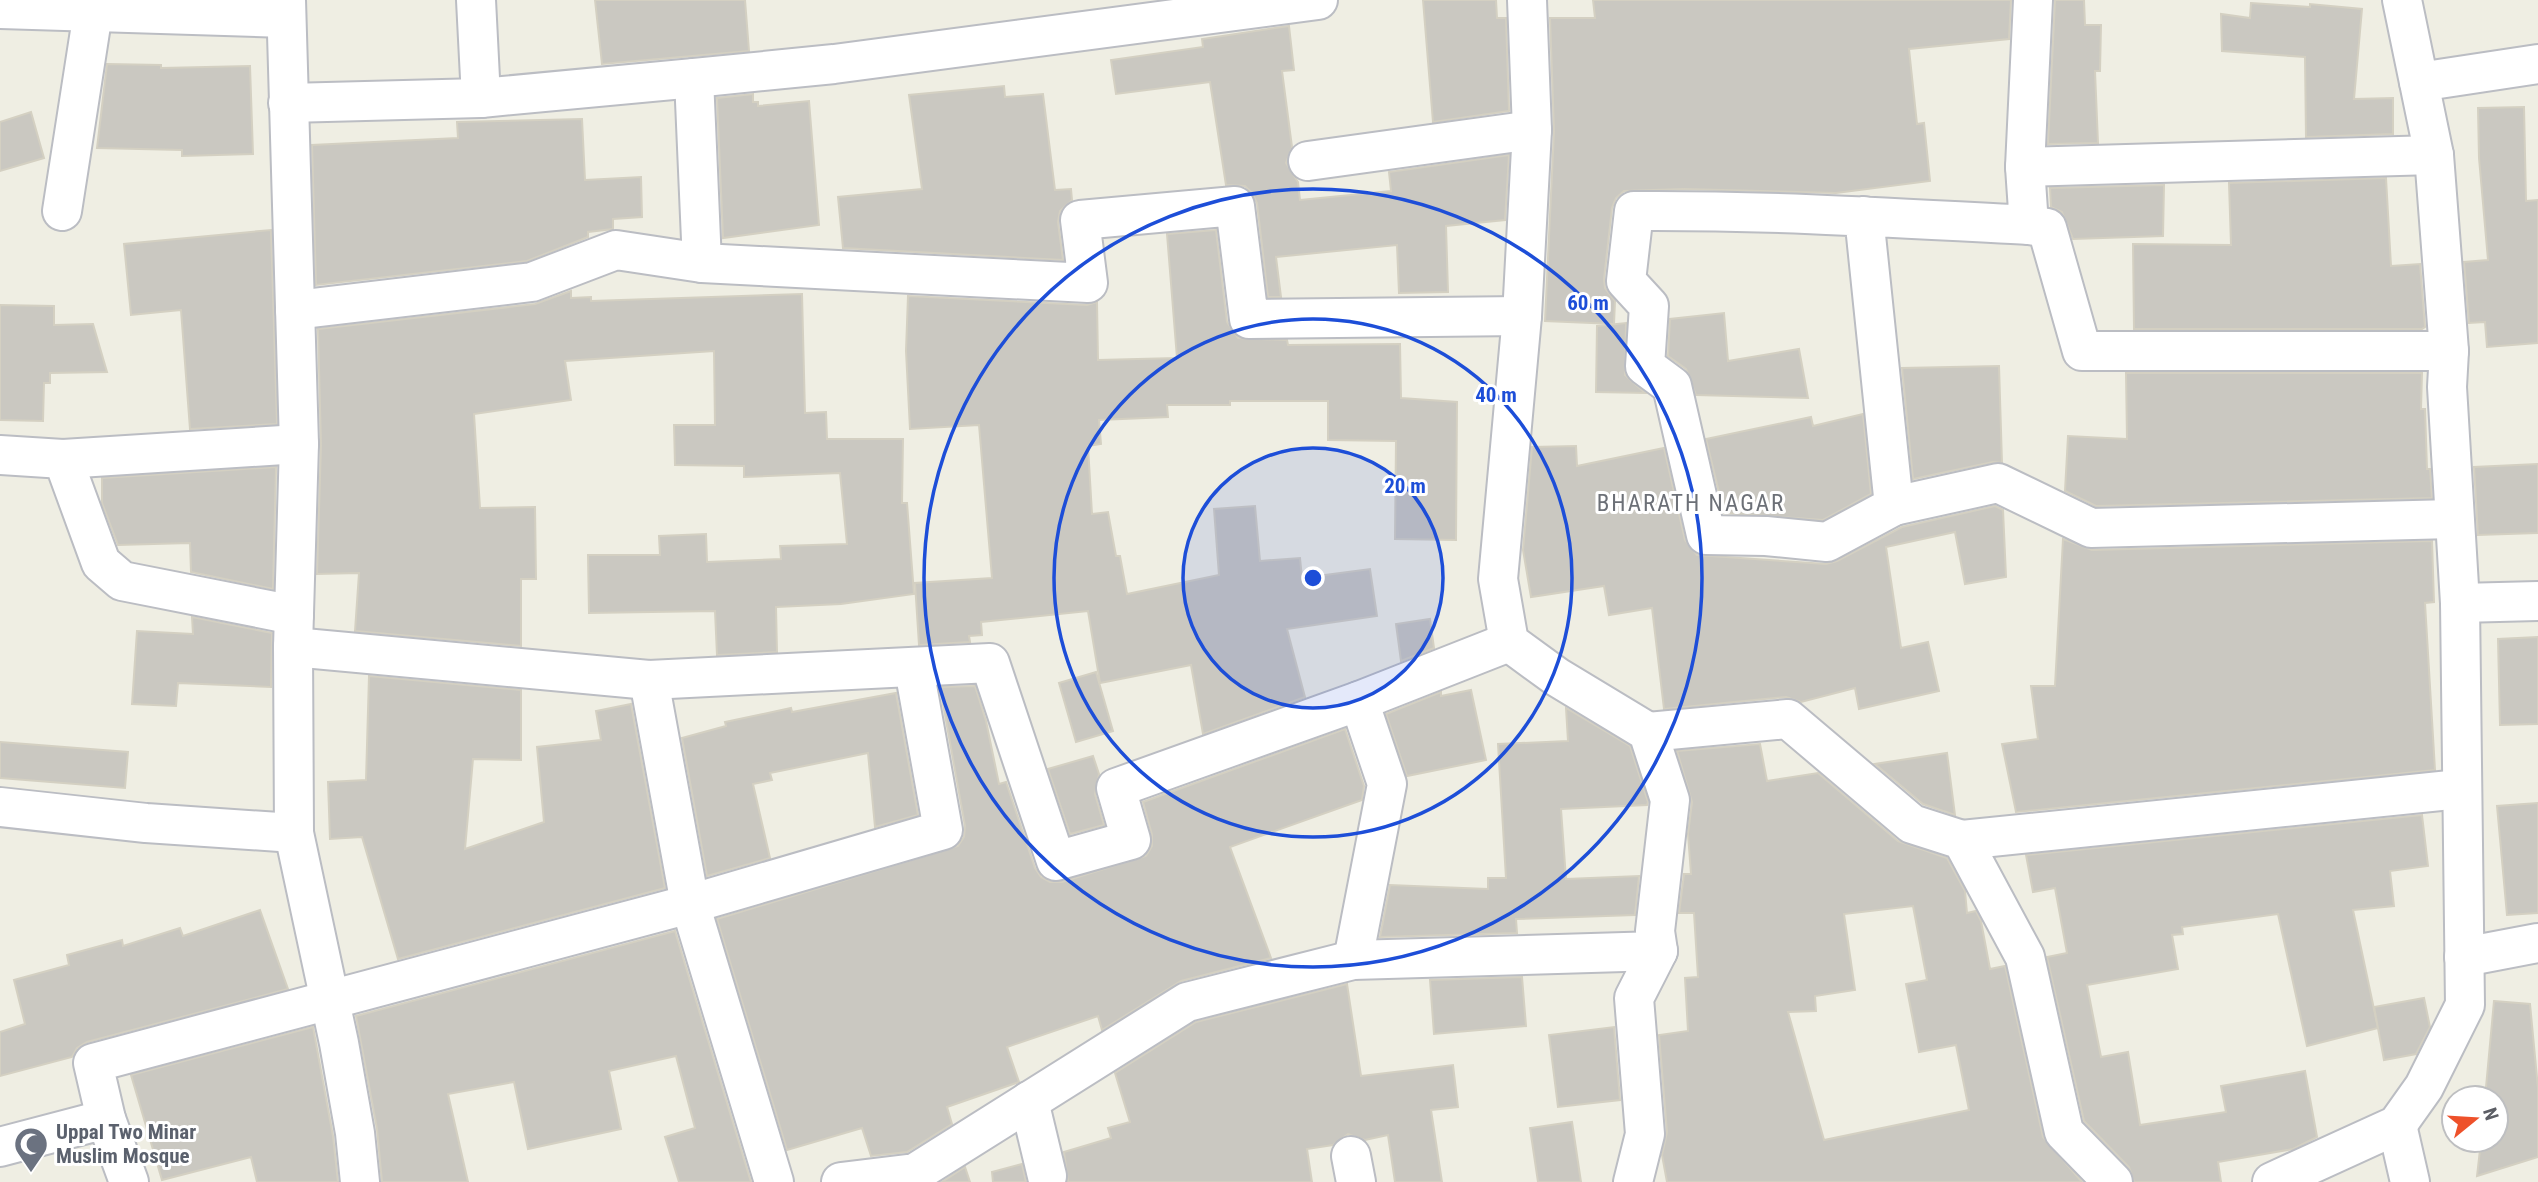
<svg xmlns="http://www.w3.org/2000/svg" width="2538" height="1182" font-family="'Roboto Condensed',sans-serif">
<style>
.building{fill:#cac8c1;stroke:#d4d0c2;stroke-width:2;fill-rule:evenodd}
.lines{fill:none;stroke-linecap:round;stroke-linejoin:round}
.minor-casing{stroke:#bbbdc3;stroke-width:42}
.minor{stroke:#fff;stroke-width:38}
.ring{fill:none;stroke:#1d4ed8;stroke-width:3.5}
.labels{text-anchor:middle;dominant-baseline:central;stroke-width:6;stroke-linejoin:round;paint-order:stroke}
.worship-label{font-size:21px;font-weight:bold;fill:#5b616d;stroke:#fff;text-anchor:start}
.neighbourhood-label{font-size:23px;letter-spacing:2px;fill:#6c7077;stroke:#fff}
.centre{fill:#1d4ed8;stroke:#fff;stroke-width:3.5}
.ring-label{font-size:21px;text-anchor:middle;font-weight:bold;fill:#1d4ed8;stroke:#fff;stroke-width:6;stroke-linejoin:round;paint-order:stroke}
</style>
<rect width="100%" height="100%" fill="#efeee3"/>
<g class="building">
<polygon points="595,0 745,0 749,51 602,64"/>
<polygon points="1423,0 1496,0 1497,18 1506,18 1509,111 1433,122"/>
<polygon points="1593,0 2011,0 2009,39 1909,49 1917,124 1924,123 1930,181 1836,193 1684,189 1624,191 1616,198 1612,208 1604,279 1605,288 1615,301 1614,324 1545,321 1554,131 1550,18 1595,18"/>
<polygon points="2055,0 2084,0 2085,25 2101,25 2100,71 2095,71 2098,143 2048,144"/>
<polygon points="2251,3 2310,7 2310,4 2362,9 2354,99 2393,98 2393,134 2306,137 2305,57 2222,51 2221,14 2250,18"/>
<polygon points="1289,26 1294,70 1282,71 1292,147 1286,163 1298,182 1300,200 1391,191 1389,172 1509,155 1505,220 1446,226 1448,292 1399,293 1397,245 1276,257 1281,297 1268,297 1257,203 1252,193 1245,186 1226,185 1210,82 1116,94 1111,60 1203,47 1202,39"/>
<polygon points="107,64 161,65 161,68 250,66 253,154 182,156 182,150 97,148"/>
<polygon points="1004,86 1005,97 1043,94 1055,190 1071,189 1072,200 1060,211 1058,222 1063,260 843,248 838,197 922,189 909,95"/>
<polygon points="753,94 753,102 758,102 758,106 809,101 819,225 723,238 717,98"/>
<polygon points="2524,107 2526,201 2538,200 2538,343 2487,347 2485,322 2469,323 2464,262 2488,260 2479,158 2478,108"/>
<polygon points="31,112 44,158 0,171 0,122"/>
<polygon points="582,119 585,180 641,177 642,217 613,219 613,229 588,232 588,237 527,261 316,285 312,145 458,138 457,122"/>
<polygon points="2386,178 2391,266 2420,264 2425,327 2422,329 2134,329 2133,244 2231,245 2229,183"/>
<polygon points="2164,185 2163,236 2073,239 2062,212 2051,207 2050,188"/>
<polygon points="271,230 277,424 190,429 181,310 131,315 124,244"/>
<polygon points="1216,230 1227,322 1238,338 1287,340 1288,345 1400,344 1401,398 1457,402 1456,540 1395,539 1396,441 1328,440 1328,401 1230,401 1230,405 1167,405 1168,417 1099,420 1101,444 1088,446 1092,514 1108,512 1116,556 1120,556 1127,594 1219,575 1214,509 1255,506 1260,561 1300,558 1302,578 1370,569 1377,616 1287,629 1305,697 1203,734 1191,665 1100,683 1088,611 981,622 982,635 969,636 970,642 919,645 915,583 992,578 979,425 910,429 906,351 908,296 1087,305 1097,302 1098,360 1177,358 1167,234"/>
<polygon points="571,291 571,298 591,297 591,301 802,294 805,413 826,412 827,439 903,439 902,503 907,503 914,594 841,604 776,607 777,652 717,655 715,611 589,613 588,555 660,555 659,536 706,534 707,562 781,559 780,546 847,544 840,473 744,477 744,466 675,465 674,425 715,425 714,351 565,361 571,400 474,414 480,508 535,507 536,579 521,579 521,646 355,631 359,573 317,574 321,445 318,329 535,304"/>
<polygon points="0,305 54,306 54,325 93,324 107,372 50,373 50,383 44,383 43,421 0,420"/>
<polygon points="1724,313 1728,361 1799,349 1808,398 1696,395 1686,369 1668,356 1670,319"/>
<polygon points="1626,323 1625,375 1645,393 1596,392 1597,326"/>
<polygon points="1999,366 2002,463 1993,462 1913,479 1902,368"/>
<polygon points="2126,373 2422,373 2421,409 2425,409 2427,469 2430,469 2432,498 2096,506 2065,491 2068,436 2127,439"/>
<polygon points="1863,414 1871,494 1823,520 1724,513 1706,439 1811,417 1813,426"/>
<polygon points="1576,446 1577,466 1664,448 1685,540 1697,555 1826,564 1837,561 1902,527 1995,506 2003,510 2006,577 1965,584 1955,532 1886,547 1901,648 1928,642 1939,691 1859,709 1855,688 1801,702 1786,697 1664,709 1652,608 1609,615 1604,586 1531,597 1523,550 1532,447"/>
<polygon points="2538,464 2538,533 2478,535 2474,467"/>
<polygon points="276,467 273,589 191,572 190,543 118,545 102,503 102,478"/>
<polygon points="2063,539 2092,550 2432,541 2434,602 2425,603 2435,770 2016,812 2002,744 2038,739 2031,686 2055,686"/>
<polygon points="192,617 272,633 271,687 178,683 176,706 132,704 137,631 193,634"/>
<polygon points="1430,619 1434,648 1401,661 1396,624"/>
<polygon points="2538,637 2538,724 2500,725 2498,639"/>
<polygon points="1096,672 1113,731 1076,742 1059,683"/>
<polygon points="369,676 521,690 521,760 473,759 465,849 544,822 537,747 601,740 596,711 631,704 665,888 398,959 362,837 330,839 328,782 366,780"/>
<polygon points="975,686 986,721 999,784 1006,782 1035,868 1041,877 1050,882 1062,882 1146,856 1152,846 1152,835 1143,802 1345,729 1364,786 1362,800 1230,847 1271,958 1181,981 1102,1030 1098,1016 1007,1047 1019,1082 947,1107 952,1124 907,1152 871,1156 862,1128 787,1150 717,919 958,846 964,837 965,826 940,687"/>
<polygon points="1471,690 1486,760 1407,776 1386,714 1441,692 1441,696"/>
<polygon points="896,693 918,815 875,827 868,753 770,773 772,780 753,784 770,858 707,876 682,738 726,726 725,722 791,708 792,712"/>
<polygon points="1566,708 1630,746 1648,802 1647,805 1561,809 1566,879 1639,876 1635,915 1516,919 1517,933 1380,937 1390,885 1488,889 1488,878 1506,878 1498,744 1568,741"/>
<polygon points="0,742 128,752 125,788 0,778"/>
<path d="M1760 744 1767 781 1818 773 1898 841 1947 858 1965 891 1967 913 1976 911 1981 921 1990 969 2005 966 2043 1137 2082 1182H1667L1662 1155 1667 1132 1659 1035 1688 1031 1685 978 1698 977 1694 913H1679L1684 874H1691L1688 834 1692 802 1677 751ZM1913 906 1927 980 1906 984 1919 1052 1956 1045 1969 1110 1824 1140 1788 1012 1816 1011 1815 996 1855 990 1844 914Z"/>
<polygon points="1947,753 1955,815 1923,804 1875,764"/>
<polygon points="1093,756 1099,774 1095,794 1104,825 1070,834 1048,769"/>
<polygon points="2538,803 2538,913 2507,915 2497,806"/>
<polygon points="2422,815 2428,866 2390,871 2394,906 2353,910 2378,1028 2307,1046 2278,914 2182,927 2183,934 2172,935 2178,969 2087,985 2101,1057 2128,1052 2140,1125 2226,1112 2221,1086 2305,1071 2317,1137 2293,1149 2218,1162 2221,1182 2134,1182 2129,1167 2084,1121 2047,957 2067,953 2055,888 2033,892 2026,855"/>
<polygon points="260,910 288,989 87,1042 77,1048 72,1057 0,1076 0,1032 25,1024 14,980 69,965 67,955 122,940 123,946 180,928 183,936"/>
<polygon points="675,931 751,1182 679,1182 665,1137 695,1128 676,1056 609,1071 621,1129 528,1149 514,1082 448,1094 468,1182 382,1182 377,1129 356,1016"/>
<polygon points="1522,977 1526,1026 1434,1034 1430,980"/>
<polygon points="1347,984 1361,1076 1453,1065 1458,1107 1431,1110 1442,1182 1395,1182 1388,1135 1365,1140 1348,1134 1333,1145 1307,1149 1312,1182 1068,1182 1064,1152 1111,1138 1108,1128 1130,1122 1115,1073 1196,1022"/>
<polygon points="2424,998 2430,1027 2416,1054 2384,1060 2374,1007"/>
<polygon points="2494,1001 2530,1004 2538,1088 2538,1157 2477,1176 2481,1141 2496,1140 2496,1098 2485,1098"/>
<polygon points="313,1027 333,1136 338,1182 257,1182 251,1157 162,1180 131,1075"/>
<polygon points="1614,1027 1620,1100 1558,1107 1549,1035"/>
<polygon points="1572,1122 1581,1182 1538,1182 1530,1128"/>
<polygon points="1022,1164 1026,1182 993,1182 992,1172"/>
<polygon points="965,1167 970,1182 942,1182"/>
</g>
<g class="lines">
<g class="minor-casing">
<g id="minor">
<polyline points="286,0 299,444 293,647 294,833 339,1043 355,1133 360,1182"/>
<polyline points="476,0 481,98"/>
<polyline points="1527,0 1532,130 1522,316 1498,579 1509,642 1557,677 1648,732 1670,800 1655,931 1658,951 1634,998 1645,1134 1633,1182"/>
<polyline points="2033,0 2025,167 2434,155"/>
<polyline points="0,9 285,18"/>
<polyline points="694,78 702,263"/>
<polyline points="2419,82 2538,64"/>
<polyline points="288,103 481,98 694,78 834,64 1318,0"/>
<polyline points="1308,161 1532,130"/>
<polyline points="62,211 93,12"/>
<path d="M1864 216 1894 506 1827 542 1766 536 1706 535 1672 386 1645 366 1649 306 1626 281 1634 211C1766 210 1897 218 2029 225L2025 167"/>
<polyline points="2029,225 2047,228 2082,351 2449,351"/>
<polyline points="295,310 532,282 616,250 702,263 1088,283 1080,220 1235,206 1249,319 1522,316"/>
<polyline points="0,455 63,459 101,563 122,581 294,615"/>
<polyline points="63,459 299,444"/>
<polyline points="1894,506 1998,483 2091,528 2453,519"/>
<polyline points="2460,603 2538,601"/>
<polyline points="293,647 649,680 990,663 1056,861 1131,840 1116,788 1359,701 1509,642"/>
<polyline points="649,680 690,904 774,1182"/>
<polyline points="1648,732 1788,719 1912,824 1962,840 2025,957 2064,1132 2113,1182"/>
<polyline points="0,807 146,823 294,833"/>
<polyline points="1962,840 2460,789"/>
<polyline points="2464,957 2538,943"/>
<polyline points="1353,960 1387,784 1359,701"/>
<polyline points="1029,1101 1047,1176"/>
<polyline points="106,1119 129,1182"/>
<polyline points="2397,1125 2410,1182"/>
<polyline points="0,1147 106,1119 93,1063 690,904 943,830 914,669"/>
<polyline points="1351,1156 1356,1182"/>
<polyline points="841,1182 915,1173 1187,1002 1353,960 1658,951"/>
<polyline points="2272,1182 2397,1125 2424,1087 2465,1005 2460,603 2447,387 2449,351 2434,155 2402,0"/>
</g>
</g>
<use href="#minor" class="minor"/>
</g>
<circle cx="1313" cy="578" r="130" fill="#1d4ed8" fill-opacity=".12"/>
<g class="ring">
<circle cx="1313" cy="578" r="130"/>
<circle cx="1313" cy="578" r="259"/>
<circle cx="1313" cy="578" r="389"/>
</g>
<defs>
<g id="mosque-pin" transform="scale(1.75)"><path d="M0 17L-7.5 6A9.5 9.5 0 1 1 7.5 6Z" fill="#6b7280" stroke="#fff"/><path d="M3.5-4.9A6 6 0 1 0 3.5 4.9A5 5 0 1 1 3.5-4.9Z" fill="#fff"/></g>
</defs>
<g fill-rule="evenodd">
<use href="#mosque-pin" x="31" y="1144"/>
</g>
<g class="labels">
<g class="worship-label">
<text x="56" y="1132">Uppal Two Minar<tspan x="56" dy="24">Muslim Mosque</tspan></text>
</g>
<g class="neighbourhood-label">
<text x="1691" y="503">BHARATH NAGAR</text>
</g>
</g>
<circle cx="1313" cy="578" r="10" class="centre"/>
<g class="ring-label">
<text x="1588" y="310">60 m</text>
<text x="1496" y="402">40 m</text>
<text x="1405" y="493">20 m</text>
</g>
<g transform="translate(2475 1119) rotate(72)"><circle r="33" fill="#ffffff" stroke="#bebfc1" stroke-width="2"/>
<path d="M0-5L12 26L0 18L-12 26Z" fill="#ee512a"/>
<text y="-10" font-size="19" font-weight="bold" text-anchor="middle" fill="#5c5e65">N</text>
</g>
</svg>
